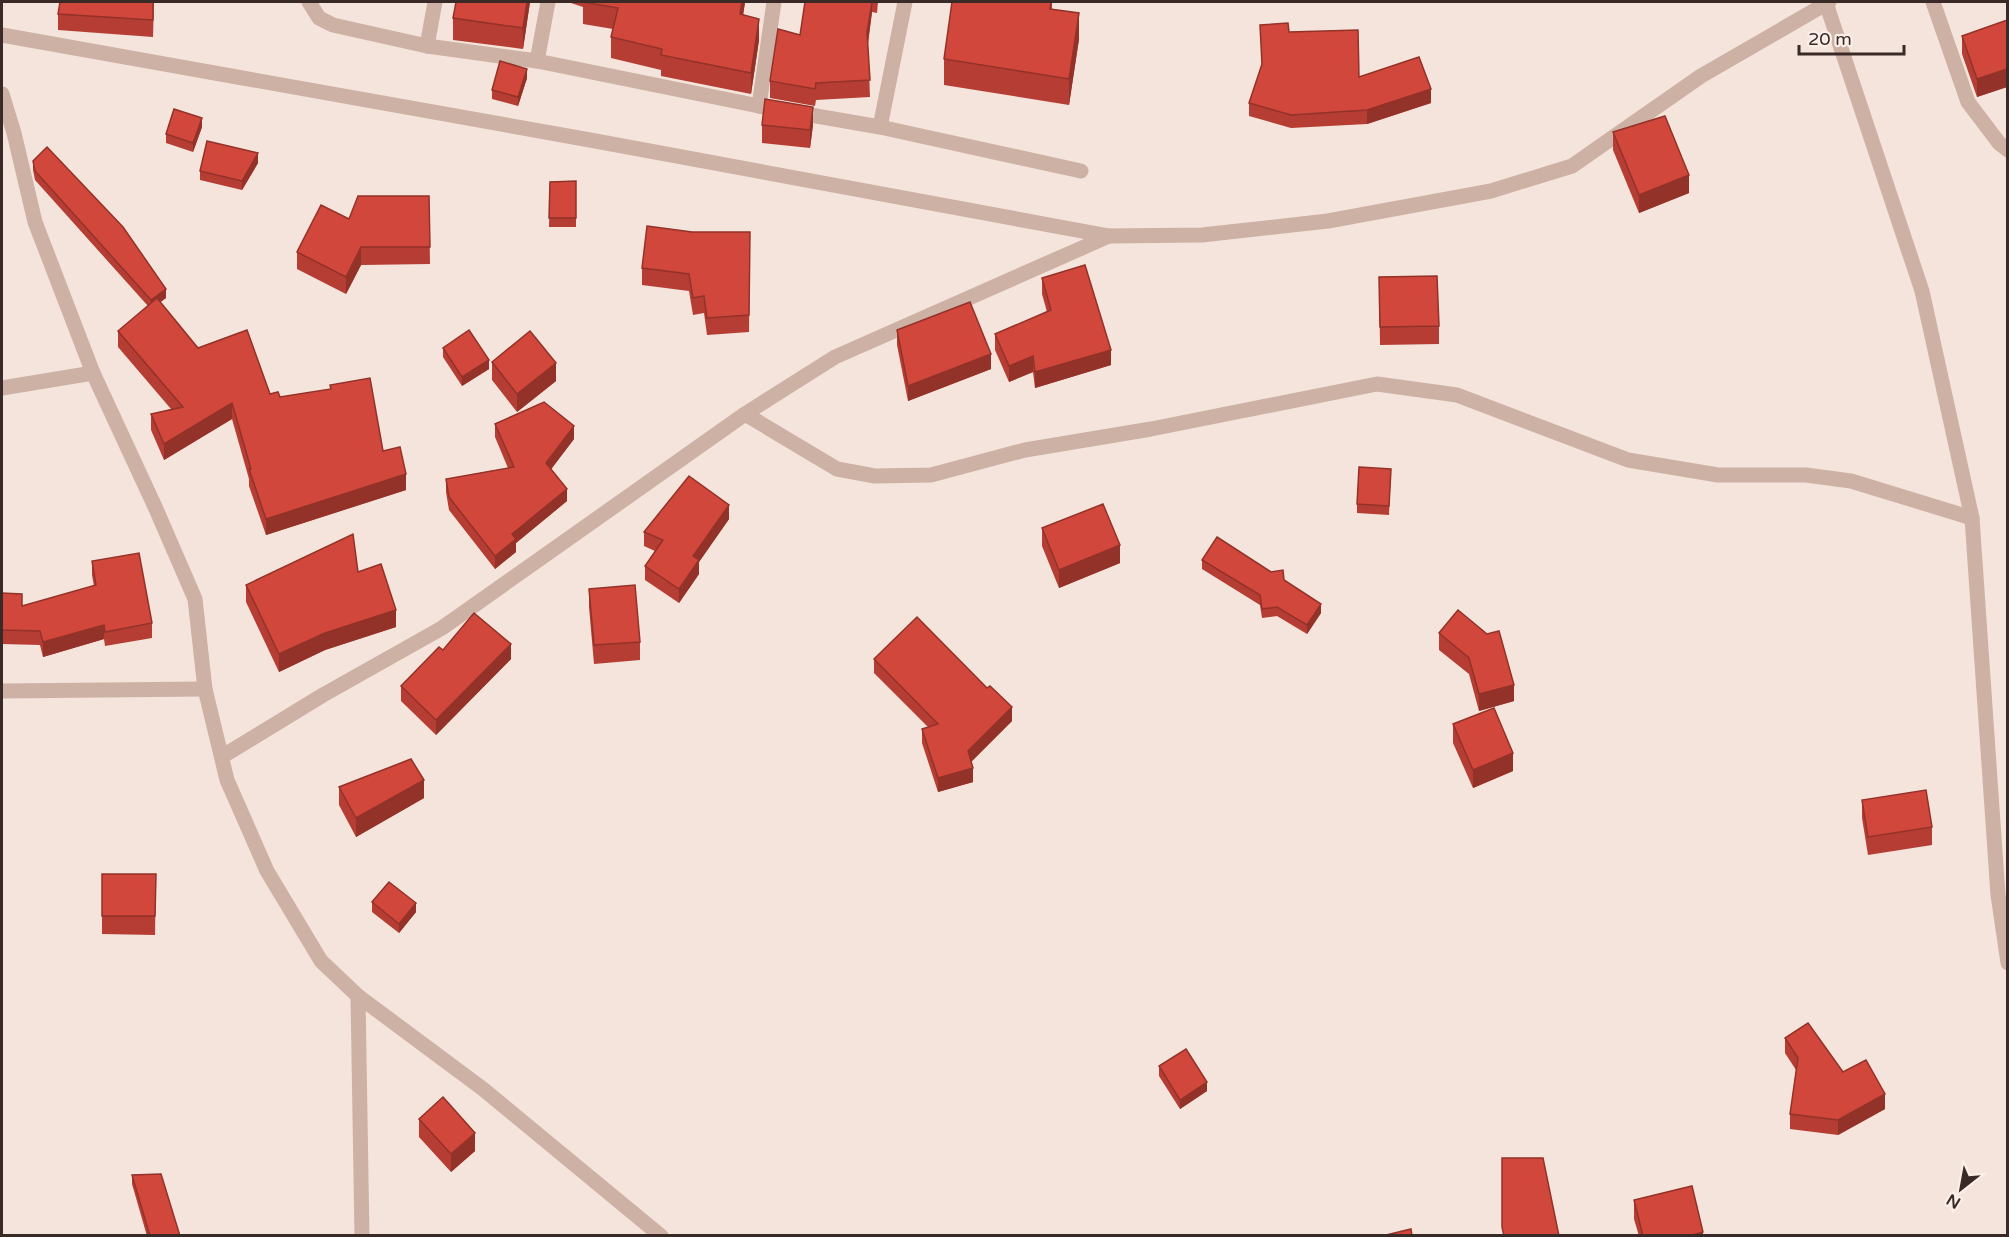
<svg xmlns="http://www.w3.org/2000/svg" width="2009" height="1237" font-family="'Varela Round',sans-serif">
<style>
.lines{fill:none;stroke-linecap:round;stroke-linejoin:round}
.lane{stroke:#ceb1a5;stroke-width:15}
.street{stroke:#ceb1a5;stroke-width:15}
.wall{fill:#b53d33}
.shaded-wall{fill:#933229}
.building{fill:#d2473b;stroke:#933229;stroke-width:1.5}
</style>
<rect width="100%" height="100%" fill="#f4e4db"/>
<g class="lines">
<g class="lane">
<polyline points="309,2 319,18 333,25 427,46 537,61 759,106 880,127 1081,171"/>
<polyline points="427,46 435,2"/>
<polyline points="537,61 548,2"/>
<polyline points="759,106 774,2"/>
<polyline points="880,127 905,2"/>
</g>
<g class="street">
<polyline points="1933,2 1968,102 1999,143 2008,150"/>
<polyline points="1826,3 1922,291 1972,518 1998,895 2008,963"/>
<polyline points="2,35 590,140 1109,236 1202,235 1328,221 1491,191 1572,166 1701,76 1829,2"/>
<polyline points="2,94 14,133 35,222 93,373 156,509 195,599 205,689 227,780 267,871 321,961 358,996 483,1089 661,1236"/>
<polyline points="2,388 93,373"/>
<polyline points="745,414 837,469 875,476 931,475 1025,450 1151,429 1377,384 1457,395 1628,460 1718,475 1806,475 1851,481 1972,518"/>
<polyline points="2,691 205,689"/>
<polyline points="223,756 323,695 442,628 745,414 835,357 1109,236"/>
<polyline points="358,996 362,1236"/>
</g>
</g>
<g class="wall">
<polygon points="154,2 153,37 58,30 58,14"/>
<polygon points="530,2 523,49 453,40 453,18"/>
<polygon points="568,2 745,2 743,15 759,40 751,94 661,76 661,70 611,58 611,37 613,29 583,24 583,7"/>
<polygon points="805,2 878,2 877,13 872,12 868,44 870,97 816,100 815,106 770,98 770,81 800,35"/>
<polygon points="1052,2 1052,9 1079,39 1069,105 944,85 944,59"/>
<polygon points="2007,20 2007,87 1977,97 1962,54 1962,36"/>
<polygon points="1260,25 1289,32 1359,77 1431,103 1367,124 1291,128 1249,116 1249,103 1262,66"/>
<polygon points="527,78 518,106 492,99 492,90"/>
<polygon points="762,125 813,125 810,148 762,143"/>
<polygon points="202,127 193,152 166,143 166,134"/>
<polygon points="1613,132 1689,193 1639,213 1613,150"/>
<polygon points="33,161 166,298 160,302 198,348 270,394 280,397 330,389 330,385 383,451 406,490 266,535 249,486 249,479 232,419 164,460 151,430 151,414 171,409 118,347 118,331 148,306 35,180 33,170"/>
<polygon points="258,163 242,190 200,180 200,171"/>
<polygon points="576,181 576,227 549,227 550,182"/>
<polygon points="429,196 430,264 361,265 346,294 297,269 297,252 349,219"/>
<polygon points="692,232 750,232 749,332 707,335 704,313 693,315 689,291 642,285 642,268"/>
<polygon points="1379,277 1439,326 1439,344 1380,345"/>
<polygon points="1042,278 1111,365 1035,388 1033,372 1009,382 995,350 995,334 1047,312 1042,294"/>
<polygon points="897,330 991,369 908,401 897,345"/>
<polygon points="443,348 489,369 462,386 443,357"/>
<polygon points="492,362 556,381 517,412 492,380"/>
<polygon points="495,424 574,439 551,469 567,501 516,543 516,552 495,569 449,510 446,492 446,479 508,468 495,437"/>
<polygon points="1391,469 1389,515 1357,513 1357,504"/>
<polygon points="729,519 699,562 699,574 679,603 645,580 645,566 655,551 644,546 644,532"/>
<polygon points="1042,528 1120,563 1059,588 1042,546"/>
<polygon points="1202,560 1271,572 1284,580 1321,613 1307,634 1277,616 1262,618 1260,605 1202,569"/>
<polygon points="92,561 152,623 152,638 105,646 104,639 43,657 40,645 2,644 2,593 22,606 94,586 92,575"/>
<polygon points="358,572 396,627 325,650 279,672 246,602 246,585"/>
<polygon points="589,589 640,642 640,660 594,664 589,607"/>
<polygon points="1458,610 1514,701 1479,711 1469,674 1439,650 1439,633"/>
<polygon points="443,650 511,659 436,735 401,701 401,686"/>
<polygon points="874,659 1012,721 971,762 973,782 938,792 922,743 922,729 928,727 874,673"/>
<polygon points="1453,724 1513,771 1473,788 1453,743"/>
<polygon points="339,787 424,798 356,837 339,805"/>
<polygon points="1862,800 1932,827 1932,845 1868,855 1862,818"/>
<polygon points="102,874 156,874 155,935 102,934"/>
<polygon points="372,902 416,912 399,933 372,912"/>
<polygon points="1785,1038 1843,1072 1885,1109 1838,1135 1790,1129 1790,1114 1796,1070 1785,1053"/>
<polygon points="1159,1066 1207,1091 1180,1109 1159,1076"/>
<polygon points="419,1119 475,1151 451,1172 419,1137"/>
<polygon points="132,1175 180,1236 147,1236 132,1184"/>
<polygon points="1634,1200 1703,1236 1639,1236 1634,1219"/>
</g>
<g class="shaded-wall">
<polygon points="527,2 530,2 523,49 523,28"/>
<polygon points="742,2 745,2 740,36 740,14"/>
<polygon points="872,2 872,12 867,49 867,32"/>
<polygon points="1079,13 1079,39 1069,105 1069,79"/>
<polygon points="759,19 759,40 751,94 751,73"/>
<polygon points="527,69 527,78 518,106 518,97"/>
<polygon points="2007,69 2007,87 1977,97 1977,79"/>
<polygon points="1431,89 1431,103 1367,124 1367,110"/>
<polygon points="813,107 813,125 810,148 810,130"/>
<polygon points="202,118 202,127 193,152 193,143"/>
<polygon points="258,153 258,163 242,190 242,181"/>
<polygon points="1689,175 1689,193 1639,213 1639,195"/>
<polygon points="361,247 361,265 346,294 346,277"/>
<polygon points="166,289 166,298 151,309 151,300"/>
<polygon points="1111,350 1111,365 1035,388 1035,372"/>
<polygon points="991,354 991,369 908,401 908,386"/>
<polygon points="1033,356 1033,372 1009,382 1009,366"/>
<polygon points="489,360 489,369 462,386 462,377"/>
<polygon points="556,363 556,381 517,412 517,394"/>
<polygon points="232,403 232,419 164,460 164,444"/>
<polygon points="574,426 574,439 546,476 546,463"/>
<polygon points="406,474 406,490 266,535 266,519"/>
<polygon points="567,489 567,501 516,543 516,552 495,569 495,556 512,534"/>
<polygon points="729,505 729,519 699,562 699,574 679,603 679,589 693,556"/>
<polygon points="1120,545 1120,563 1059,588 1059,570"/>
<polygon points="1321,604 1321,613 1307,634 1307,625"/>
<polygon points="396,610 396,627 325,650 279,672 279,654 325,633"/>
<polygon points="104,625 104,639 43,657 43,642"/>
<polygon points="511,644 511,659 436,735 436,720"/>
<polygon points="1514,685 1514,701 1479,711 1479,694"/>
<polygon points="1012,707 1012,721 968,765 968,751"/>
<polygon points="1513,753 1513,771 1473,788 1473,770"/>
<polygon points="973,768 973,782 938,792 938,778"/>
<polygon points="424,780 424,798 356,837 356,818"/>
<polygon points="416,903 416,912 399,933 399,924"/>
<polygon points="1207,1082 1207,1091 1180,1109 1180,1100"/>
<polygon points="1885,1094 1885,1109 1838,1135 1838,1120"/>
<polygon points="475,1133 475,1151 451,1172 451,1154"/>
<polygon points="1703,1232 1703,1236 1689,1236"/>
</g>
<g class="building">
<polygon points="60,2 153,2 153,20 58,14"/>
<polygon points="456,2 527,2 523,28 453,18"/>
<polygon points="583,2 742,2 740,14 759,19 751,73 661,55 662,49 611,37 618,8"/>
<polygon points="805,2 872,2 867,32 870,80 816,83 815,89 770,81 778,29 800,35"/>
<polygon points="952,2 1051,2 1050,9 1079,13 1069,79 944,59"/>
<polygon points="2007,20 2007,69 1977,79 1962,36"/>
<polygon points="1288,23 1289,32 1358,30 1359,77 1419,57 1431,89 1367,110 1291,115 1249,103 1262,64 1260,25"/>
<polygon points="500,61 527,69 518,97 492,90"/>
<polygon points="765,99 813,107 810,130 762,125"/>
<polygon points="174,109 202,118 193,143 166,134"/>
<polygon points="1665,116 1689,175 1639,195 1613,132"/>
<polygon points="207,141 258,153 242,181 200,171"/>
<polygon points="47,147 123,227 166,289 151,300 35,171 33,161"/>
<polygon points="576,181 576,218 549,218 550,182"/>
<polygon points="358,196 429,196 430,247 361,247 346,277 297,252 321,205 349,219"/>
<polygon points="647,226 692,232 750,232 749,315 707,318 704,296 693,298 689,274 642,268"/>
<polygon points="1085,265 1111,350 1035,372 1033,356 1009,366 995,334 1051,310 1042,278"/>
<polygon points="1437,276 1439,326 1380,327 1379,277"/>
<polygon points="157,298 198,348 247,330 270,394 278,392 280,397 331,389 330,385 370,378 383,451 400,447 406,474 266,519 249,469 251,469 232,403 164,444 151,414 183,407 118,331"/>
<polygon points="970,302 991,354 908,386 897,330"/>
<polygon points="469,330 489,360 462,377 443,348"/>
<polygon points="530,331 556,363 517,394 492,362"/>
<polygon points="544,402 574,426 546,463 567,489 512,534 516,539 495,556 449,497 446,479 514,467 495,424"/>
<polygon points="1359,467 1391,469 1389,506 1357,504"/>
<polygon points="689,476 729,505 693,556 699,560 679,589 645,566 663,540 644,532"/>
<polygon points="1103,504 1120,545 1059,570 1042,528"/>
<polygon points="353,534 358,572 381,564 396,610 325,633 279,654 246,585"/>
<polygon points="1217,537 1271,572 1283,570 1284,580 1321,604 1307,625 1277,607 1262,609 1260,595 1202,560"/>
<polygon points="139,553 152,623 105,632 104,625 43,642 40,631 2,630 2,593 22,594 22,606 96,585 92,561"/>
<polygon points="635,585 640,642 594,645 589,589"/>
<polygon points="1458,610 1487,634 1499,631 1514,685 1479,694 1469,658 1439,633"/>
<polygon points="474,613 511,644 436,720 401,686 439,647 443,650"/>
<polygon points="917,617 987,688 990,686 1012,707 968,751 973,768 938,778 922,729 938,724 874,659"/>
<polygon points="1494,708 1513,753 1473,770 1453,724"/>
<polygon points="411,759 424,780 356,818 339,787"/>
<polygon points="1926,790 1932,827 1868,837 1862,800"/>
<polygon points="102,874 156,874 155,916 102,916"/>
<polygon points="389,882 416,903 399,924 372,902"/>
<polygon points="1808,1023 1843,1072 1866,1060 1885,1094 1838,1120 1790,1114 1798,1058 1785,1038"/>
<polygon points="1186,1049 1207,1082 1180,1100 1159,1066"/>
<polygon points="443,1097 475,1133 451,1154 419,1119"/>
<polygon points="1502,1158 1543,1158 1559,1236 1504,1236 1502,1227"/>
<polygon points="161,1174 180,1236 150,1236 132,1175"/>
<polygon points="1692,1186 1703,1232 1689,1236 1643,1236 1634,1200"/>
<polygon points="1411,1229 1412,1236 1382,1236"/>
</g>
<rect width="2009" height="1237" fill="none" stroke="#392a27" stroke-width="6"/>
<g transform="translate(1961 1189) rotate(211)" stroke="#fbefe8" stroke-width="4.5" paint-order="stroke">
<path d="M0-4.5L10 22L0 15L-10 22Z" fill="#392a27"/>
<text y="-9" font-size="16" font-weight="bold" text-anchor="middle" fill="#392a27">N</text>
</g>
<path d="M1799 45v9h105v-9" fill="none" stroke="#392a27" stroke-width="3"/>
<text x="1808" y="45" font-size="18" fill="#392a27" stroke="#fbefe8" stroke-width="4.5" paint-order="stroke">20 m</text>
</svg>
